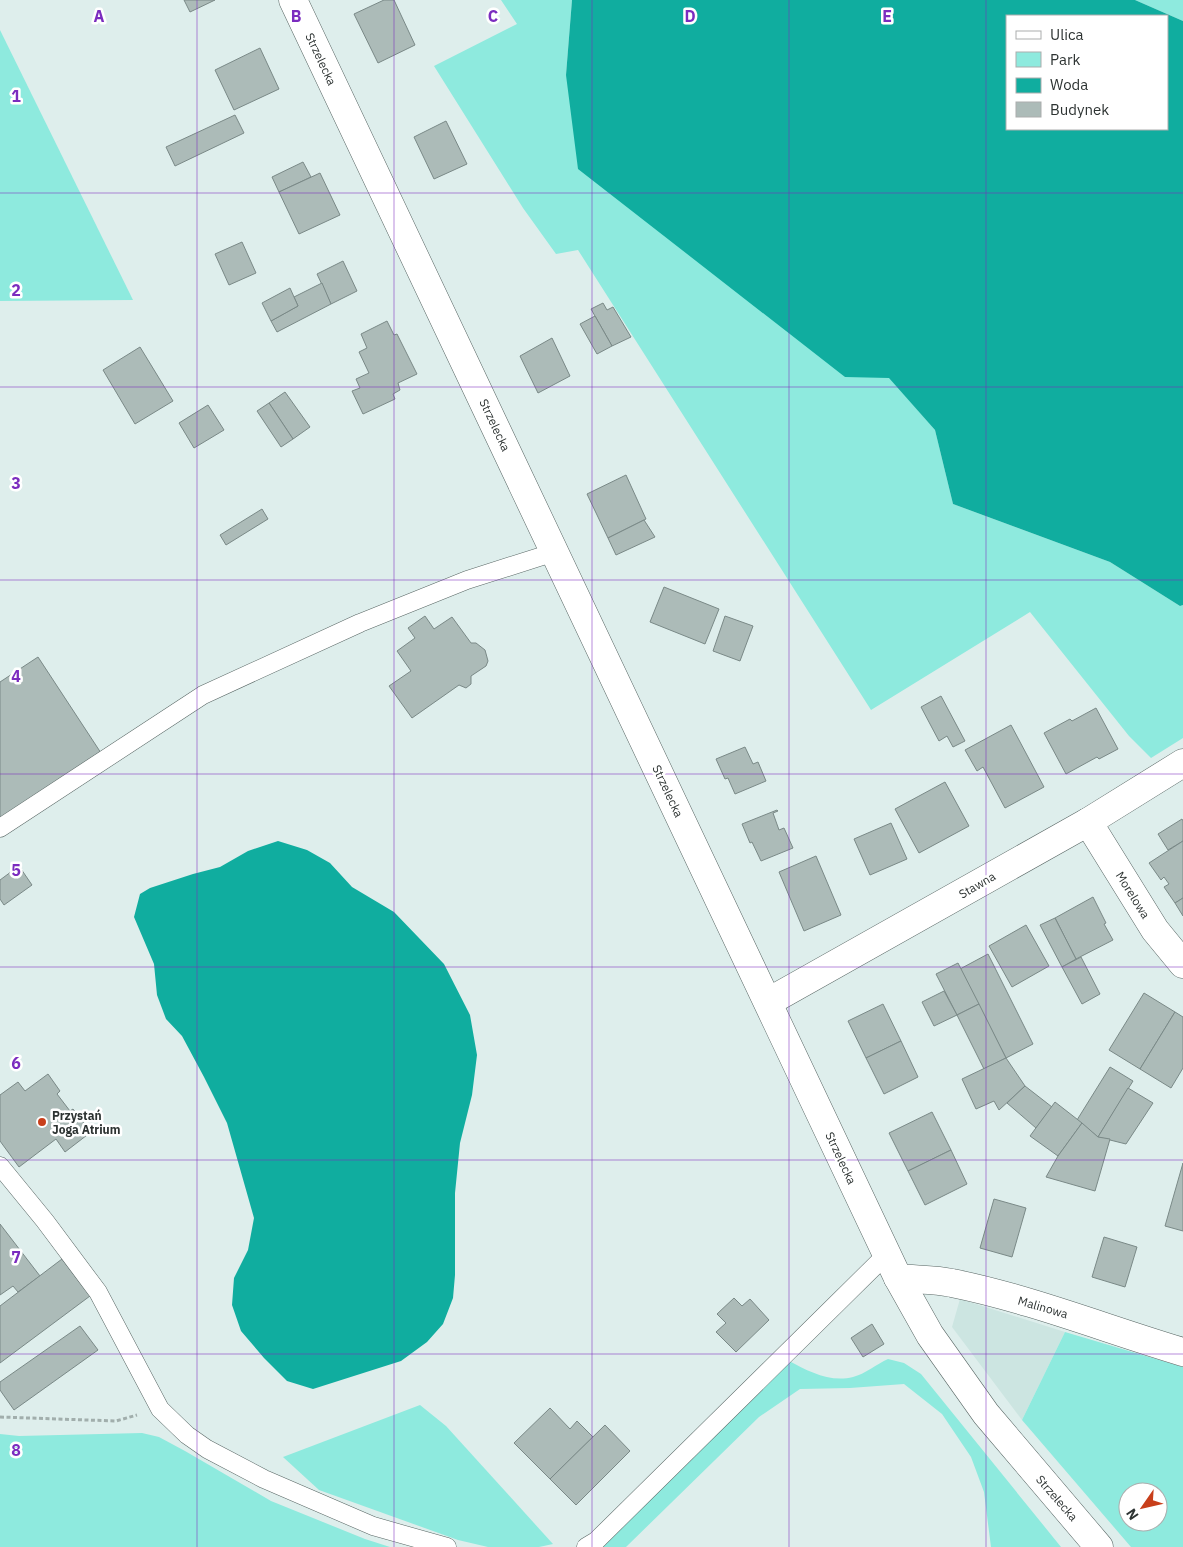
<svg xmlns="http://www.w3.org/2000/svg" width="1183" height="1547" font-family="'IBM Plex Sans',sans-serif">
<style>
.built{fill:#cce5e1}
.green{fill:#8eeade;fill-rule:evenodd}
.water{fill:#10ad9f;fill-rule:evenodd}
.building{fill:#acbbb8;stroke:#7a8987}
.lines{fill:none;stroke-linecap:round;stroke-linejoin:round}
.service-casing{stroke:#586664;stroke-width:19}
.minor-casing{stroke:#586664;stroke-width:29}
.path{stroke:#a1aeac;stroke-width:3;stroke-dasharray:4 2.5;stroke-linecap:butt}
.service{stroke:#fff;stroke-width:18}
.minor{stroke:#fff;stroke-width:28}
.grid{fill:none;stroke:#7b2cbf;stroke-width:1;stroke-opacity:0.55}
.poi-dot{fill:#c83f1b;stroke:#fff;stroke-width:2}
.labels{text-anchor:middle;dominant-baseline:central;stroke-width:5;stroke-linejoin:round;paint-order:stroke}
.street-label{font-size:12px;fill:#2d3332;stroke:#fff}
.poi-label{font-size:12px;font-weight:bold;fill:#2d3332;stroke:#fff;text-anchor:start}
.grid-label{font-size:16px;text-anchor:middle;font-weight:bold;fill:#7b2cbf;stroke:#fff;stroke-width:5;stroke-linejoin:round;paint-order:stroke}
</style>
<rect width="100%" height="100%" fill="#deeeec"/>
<polygon class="built" points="960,1299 1065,1332 1022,1420 952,1327"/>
<g class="green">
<polygon points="501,0 572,0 566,75 845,377 889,377 935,430 953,504 1110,562 1180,606 1183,605 1183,738 1151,758 1129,736 1030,612 871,710 578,250 556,254 523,208 434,66 517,24"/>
<polygon points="1135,0 1183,0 1183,21"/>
<polygon points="0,30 133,300 0,301"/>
<path d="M1065 1332 1183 1367V1547H1131L1022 1420ZM1128 1492H1158V1522H1128Z"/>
<path d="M888 1359 904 1363 921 1374 1061 1547H991L984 1492 971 1457 942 1414 904 1384 850 1388 800 1389 759 1417 626 1547H596L789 1361C808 1371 830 1383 853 1377 865 1374 877 1364 888 1359Z"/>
<polygon points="420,1405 446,1426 553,1544 539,1547 488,1547 458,1540 319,1490 283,1457"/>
<polygon points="142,1433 159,1437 185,1451 271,1501 365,1539 390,1547 0,1547 0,1434 19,1436"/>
</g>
<g class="water">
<path d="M572 0H1135L1183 21V605L1180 606 1110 562 953 504 935 430 889 378 845 377 578 169 566 75ZM1007 16H1167V129H1007Z"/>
<polygon points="278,841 307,850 330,863 352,887 394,912 444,964 470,1015 477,1055 472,1095 460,1143 455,1193 455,1275 453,1298 443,1324 427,1342 401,1361 313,1389 287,1381 264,1358 241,1331 232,1305 234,1278 248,1250 254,1218 227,1123 204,1077 182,1036 166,1019 157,995 154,964 134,917 140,894 150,888 193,874 220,867 248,851"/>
</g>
<g class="building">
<polygon points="184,0 215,0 190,12"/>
<polygon points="384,0 394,0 415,45 378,63 354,14"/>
<polygon points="260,48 279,89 234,110 215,70"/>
<polygon points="235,115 244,133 175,166 166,147"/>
<polygon points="446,121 467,164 434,179 414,137"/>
<polygon points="303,162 311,177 279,192 272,177"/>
<polygon points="320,173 340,215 299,234 279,192"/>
<polygon points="242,242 256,273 229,285 215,254"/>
<polygon points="343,261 357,291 331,304 317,274"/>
<polygon points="322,283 331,304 277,332 271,321 298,306 294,297"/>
<polygon points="290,288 298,306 271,321 262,303"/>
<polygon points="603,303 607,310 613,307 631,337 612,346 591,309"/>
<polygon points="595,316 612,346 597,354 580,324"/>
<polygon points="387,321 394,335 397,334 417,374 398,383 400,390 393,394 395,399 363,414 352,391 360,388 356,379 369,373 359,352 367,348 361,334"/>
<polygon points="552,338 570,376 538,393 520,356"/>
<polygon points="140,347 173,401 135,424 103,370"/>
<polygon points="285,392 310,427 293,439 269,403"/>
<polygon points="269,403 293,439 281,447 257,411"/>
<polygon points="208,405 224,430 194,448 179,423"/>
<polygon points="626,475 646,519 608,538 587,494"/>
<polygon points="262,509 268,519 226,545 220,535"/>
<polygon points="644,520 655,537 616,555 608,538"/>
<polygon points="664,587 719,609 705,644 650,622"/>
<polygon points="425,616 434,629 452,617 471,643 476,643 485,650 488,661 486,666 471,676 471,684 466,688 459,685 412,718 389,686 411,671 397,651 415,638 408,628"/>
<polygon points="725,616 753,626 740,661 713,651"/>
<polygon points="38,657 101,753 0,820 0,682"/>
<polygon points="941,696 965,741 953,747 947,736 939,741 921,707"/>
<polygon points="1096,708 1118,749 1099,759 1097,757 1066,774 1044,733 1070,719 1072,721"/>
<polygon points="1011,725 1044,787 1005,808 983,767 977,771 965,750"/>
<polygon points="745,747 753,764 758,762 766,781 735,794 728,778 725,779 716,759"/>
<polygon points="945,782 969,826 919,853 895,809"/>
<polygon points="777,810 778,811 773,813 779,830 784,828 793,848 761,861 752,842 750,843 742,824"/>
<polygon points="1182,819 1183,821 1183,841 1168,850 1158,834"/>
<polygon points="891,823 907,859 870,875 854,839"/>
<polygon points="1183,841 1183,898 1175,903 1164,887 1169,884 1164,877 1161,880 1149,863"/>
<polygon points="816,856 841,915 804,931 779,872"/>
<polygon points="19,866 32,885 4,905 0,899 0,880"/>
<polygon points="1093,897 1106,923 1104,924 1113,940 1076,959 1055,918"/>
<polygon points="1183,898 1183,916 1175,903"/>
<polygon points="1055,918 1076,959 1062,967 1040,925"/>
<polygon points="1026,925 1049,966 1012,987 989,946"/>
<polygon points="988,954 1033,1044 1006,1058 960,969"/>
<polygon points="1081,957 1100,994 1082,1004 1062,967"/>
<polygon points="958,963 979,1004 957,1015 936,974"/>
<polygon points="944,991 957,1015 934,1026 922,1002"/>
<polygon points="1144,993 1175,1012 1140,1069 1109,1050"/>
<polygon points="883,1004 901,1041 866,1058 848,1021"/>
<polygon points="979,1004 1006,1058 984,1069 957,1015"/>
<polygon points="1175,1012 1183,1017 1183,1068 1171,1088 1140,1069"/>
<polygon points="901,1041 918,1077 884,1094 866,1058"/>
<polygon points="1006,1058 1025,1086 999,1110 994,1101 976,1109 962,1079"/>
<polygon points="1110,1067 1133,1081 1098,1137 1077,1120"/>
<polygon points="48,1074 60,1091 57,1094 70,1111 73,1109 91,1132 65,1152 56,1139 19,1167 0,1141 0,1095 18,1082 25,1091"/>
<polygon points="1025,1086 1052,1107 1036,1128 1007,1103"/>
<polygon points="1128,1088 1153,1103 1126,1144 1098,1137"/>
<polygon points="1055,1102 1082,1123 1058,1156 1030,1136"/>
<polygon points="932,1112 951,1150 908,1171 889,1133"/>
<polygon points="1082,1123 1098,1137 1110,1139 1095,1191 1046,1177 1058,1156"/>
<polygon points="951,1150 967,1184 925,1205 908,1171"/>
<polygon points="1183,1163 1183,1231 1165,1226"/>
<polygon points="994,1199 1026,1208 1012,1257 980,1248"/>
<polygon points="0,1224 40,1276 18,1292 13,1286 0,1295"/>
<polygon points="1104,1237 1137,1247 1125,1287 1092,1277"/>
<polygon points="62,1259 90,1296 0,1363 0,1306"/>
<polygon points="734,1298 742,1306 750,1299 769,1320 736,1352 716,1332 726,1323 717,1314"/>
<polygon points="872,1324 884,1344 863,1357 851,1338"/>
<polygon points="80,1326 98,1350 14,1410 0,1390 0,1382"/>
<polygon points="550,1408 570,1429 577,1421 593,1437 550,1479 514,1443"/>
<polygon points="605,1425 630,1451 576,1505 550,1479"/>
</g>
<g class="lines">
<g class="service-casing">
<g id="service">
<polyline points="0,828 203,695 360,623 467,580 555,552"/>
<polyline points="0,1166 45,1221 98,1292 160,1409 187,1435 207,1449 264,1479 373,1526 447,1547"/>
<polyline points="586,1547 596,1541 887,1254"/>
</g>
</g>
<g class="minor-casing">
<g id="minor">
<polyline points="293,0 898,1278 930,1335 986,1414 1099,1547"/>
<polyline points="1088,822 1155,930 1183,964"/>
<polyline points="768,1002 1088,822 1183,763"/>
<path d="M898 1278C916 1280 935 1279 952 1283 1031 1299 1106 1329 1183 1352"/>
</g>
</g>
<polyline class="path" points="0,1417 116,1421 137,1415"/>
<use href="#service" class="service"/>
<use href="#minor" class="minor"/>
</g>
<path class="grid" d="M197 0V1547M394 0V1547M592 0V1547M789 0V1547M986 0V1547M0 193H1183M0 387H1183M0 580H1183M0 774H1183M0 967H1183M0 1160H1183M0 1354H1183"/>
<circle class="poi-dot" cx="42" cy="1122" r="5"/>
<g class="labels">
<g class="street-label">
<text transform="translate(321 59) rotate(65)">Strzelecka</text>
<text transform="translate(495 425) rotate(65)">Strzelecka</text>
<text transform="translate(668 791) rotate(65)">Strzelecka</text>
<text transform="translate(977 885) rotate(-30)">Stawna</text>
<text transform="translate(1133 895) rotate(58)">Morelowa</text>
<text transform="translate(841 1158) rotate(65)">Strzelecka</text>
<text transform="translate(1043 1307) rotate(16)">Malinowa</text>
<text transform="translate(1057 1498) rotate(49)">Strzelecka</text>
</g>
<g class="poi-label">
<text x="52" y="1115">Przystań<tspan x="52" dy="14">Joga Atrium</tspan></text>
</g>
</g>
<g class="grid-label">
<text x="99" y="22">A</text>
<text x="296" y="22">B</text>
<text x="493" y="22">C</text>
<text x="690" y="22">D</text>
<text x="887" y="22">E</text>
<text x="16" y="102">1</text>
<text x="16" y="296">2</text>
<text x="16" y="489">3</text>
<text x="16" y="682">4</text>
<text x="16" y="876">5</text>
<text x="16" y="1069">6</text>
<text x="16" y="1263">7</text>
<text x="16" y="1456">8</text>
</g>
<rect x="1006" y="15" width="162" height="115" fill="#ffffff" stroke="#abadad"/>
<rect x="1016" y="31" width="25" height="8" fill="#ffffff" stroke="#abadad"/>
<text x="1050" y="40" font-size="15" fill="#2d3332">Ulica</text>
<rect x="1016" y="52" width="25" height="15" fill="#8eeade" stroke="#abadad"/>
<text x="1050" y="65" font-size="15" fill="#2d3332">Park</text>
<rect x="1016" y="78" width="25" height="15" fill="#10ad9f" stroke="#abadad"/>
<text x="1050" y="90" font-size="15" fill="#2d3332">Woda</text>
<rect x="1016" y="102" width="25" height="15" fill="#acbbb8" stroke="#abadad"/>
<text x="1050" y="115" font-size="15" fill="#2d3332">Budynek</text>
<g transform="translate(1143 1507) rotate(236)"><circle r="24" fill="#ffffff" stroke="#abadad"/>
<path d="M0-4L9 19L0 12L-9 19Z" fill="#c83f1b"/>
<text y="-8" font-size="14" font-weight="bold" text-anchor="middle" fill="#2d3332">N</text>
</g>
</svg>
